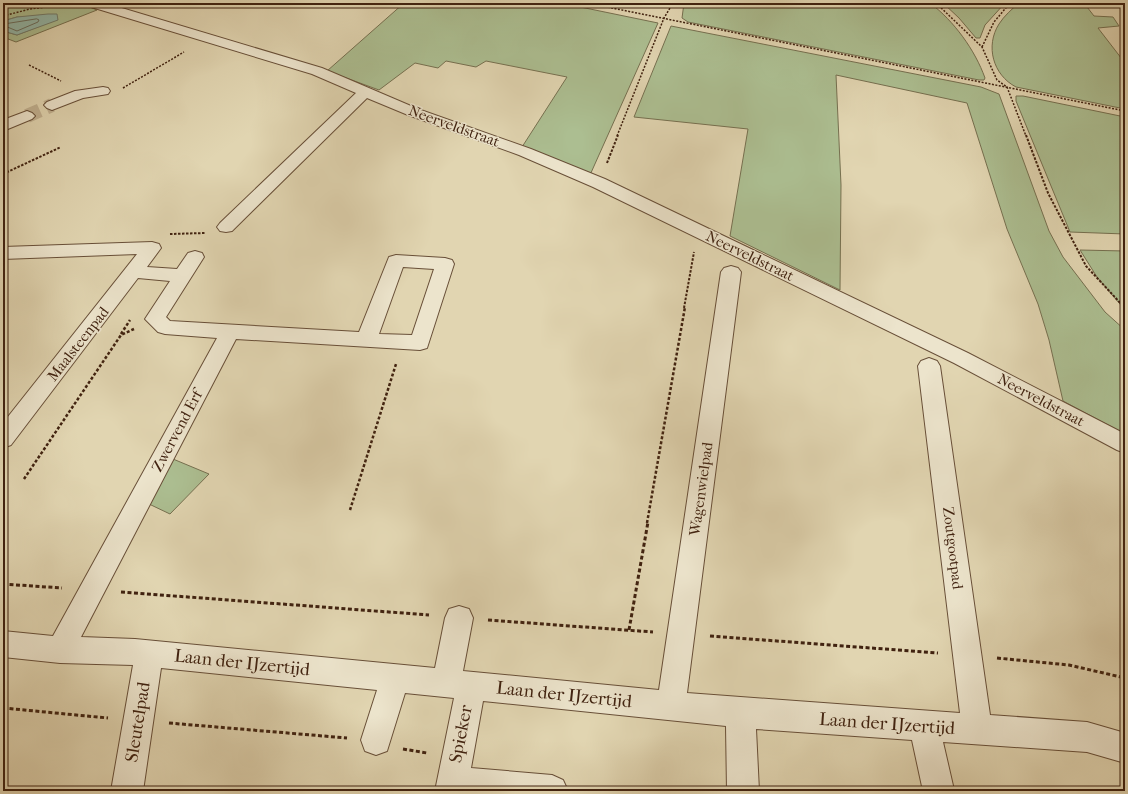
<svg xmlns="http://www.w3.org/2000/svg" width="1128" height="794" font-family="'IM FELL French Canon',serif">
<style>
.green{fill:#acbe91;stroke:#767050}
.water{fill:#94b9ab;stroke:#727d6d}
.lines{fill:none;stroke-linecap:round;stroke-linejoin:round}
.shore{stroke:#6a6e5e;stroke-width:1}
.minor-tunnel{stroke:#c1b191;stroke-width:14;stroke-dasharray:14 7;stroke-linecap:butt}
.minor-casing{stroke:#684f38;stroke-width:2}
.path-far3{stroke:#402210;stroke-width:1.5;stroke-dasharray:2 1.5;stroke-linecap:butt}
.path-far2{stroke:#402210;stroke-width:2;stroke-dasharray:2.5 1.5;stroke-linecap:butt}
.path-far1{stroke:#402210;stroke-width:2.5;stroke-dasharray:3 2;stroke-linecap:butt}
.path{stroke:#402210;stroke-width:3;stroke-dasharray:4 2.5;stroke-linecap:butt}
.minor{fill:#ece4cc;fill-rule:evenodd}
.labels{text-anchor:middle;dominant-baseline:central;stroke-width:3;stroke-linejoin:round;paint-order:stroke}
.street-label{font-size:15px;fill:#402210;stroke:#ece4cc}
.near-street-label{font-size:18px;fill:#402210;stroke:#ece4cc}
</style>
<rect width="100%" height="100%" fill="#e1d5b1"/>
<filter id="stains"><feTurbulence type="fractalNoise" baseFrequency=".005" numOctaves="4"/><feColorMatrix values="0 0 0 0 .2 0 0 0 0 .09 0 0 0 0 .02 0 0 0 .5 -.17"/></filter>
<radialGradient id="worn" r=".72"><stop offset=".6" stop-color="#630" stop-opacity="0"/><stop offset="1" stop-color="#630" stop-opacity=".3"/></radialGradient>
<g class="green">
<polygon points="3,3 80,3 97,10 16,42 3,37 3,31 17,35 58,19 17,17 3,21"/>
<polygon points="404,3 561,3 658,23 590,175 522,147 567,77 486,61 476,67 446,61 438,68 415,63 379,90 327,71"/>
<path d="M684 3H930C954 21 975 50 985 78L984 80H979L688 22 682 18Z"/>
<polygon points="943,3 1005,3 985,25 980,38 976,38 959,18"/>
<path d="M1019 3H1084L1094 16 1113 17 1119 26 1098 28 1125 63V109L1016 87C993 75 985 46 999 24 1004 16 1012 9 1019 3Z"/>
<polygon points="671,26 981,87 999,94 1049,231 1063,257 1105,312 1125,330 1125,434 1063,401 1049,340 1038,304 1007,229 967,103 836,75 841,185 840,290 730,236 748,129 634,117"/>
<polygon points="1016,96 1023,96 1125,117 1125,234 1070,232 1016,101"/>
<polygon points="1080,250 1125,251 1125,310 1097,277"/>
<polygon points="173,459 209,474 170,514 149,504"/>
</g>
<polygon class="water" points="48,14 57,14 58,20 17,35 3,31 3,21 17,17"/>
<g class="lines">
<polygon class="shore" points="37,19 39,20 38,22 17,31 5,26 6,24"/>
<polyline class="minor-tunnel" points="27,116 52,105"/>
<g class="minor-casing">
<g id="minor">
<polygon points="86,3 105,3 322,68 418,109 531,149 605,179 968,353 1125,434 1125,453 1117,450 954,363 593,187 519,155 408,115 367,98 232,231 226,232 220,231 217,227 220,223 356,93 312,74 88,6"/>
<polygon points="103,87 108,88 110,91 108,94 83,98 52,110 47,108 44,105 47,102 75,91"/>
<polygon points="27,111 32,113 35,116 32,119 3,131 3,120"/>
<path d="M152 242 159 244 161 248 147 267 177 269 188 253 195 251 202 253 204 257 166 317 170 321 359 332 389 257 396 255 445 258 452 260 454 264 427 348 420 350 236 339 81 637 135 639 435 668 445 618 449 609 459 606 469 609 473 618 463 671 659 690 721 272 724 268 731 266 738 268 741 272 687 693 960 713 918 366 921 361 929 358 937 361 940 366 990 715 1087 722 1125 733V763L1087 752 943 742 954 790 923 791 912 740 756 729 759 791H727L726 726 483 701 471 768 552 775 563 780 568 791H435L454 698 405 693 387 751 376 755 365 751 361 740 377 690 161 668 143 791H111L133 665 60 663 3 657V631L53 636 217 338 165 334 158 332 145 319 170 281 138 278 11 445 3 448V423L137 254 3 259V247ZM403 267 434 269 412 335 379 334Z"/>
</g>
</g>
<g class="path-far3">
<polyline points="587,3 1125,111"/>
<polyline points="936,3 982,47 997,80 1007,87 1026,136"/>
<polyline points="3,16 30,9 71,4"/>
<polyline points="982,47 994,22 1010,3"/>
<polyline points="29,65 61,81"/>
<polyline points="123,88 184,52"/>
<polyline points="617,136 664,18 673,3"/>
</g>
<g class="path-far2">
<polyline points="1026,135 1048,193 1086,266 1125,308"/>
<polyline points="607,163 618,135"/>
<polyline points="3,174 61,147"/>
<polyline points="170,234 205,233"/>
<polyline points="684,308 694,252"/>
</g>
<g class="path-far1">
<polyline points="1124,307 1125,308"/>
<polyline points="121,334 130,320"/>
<polyline points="24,479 121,335 134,329"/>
<polyline points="350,510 396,364"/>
<polyline points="647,523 685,307"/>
</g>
<g class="path">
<polyline points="3,584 62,588"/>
<polyline points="121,592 429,615"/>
<polyline points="488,620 653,632"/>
<polyline points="629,630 648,522"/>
<polyline points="710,636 938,653"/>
<polyline points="997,658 1069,665 1125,678"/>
<polyline points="3,708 108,718"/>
<polyline points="169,723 347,738"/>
<polyline points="403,749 427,753"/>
</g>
<use href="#minor" class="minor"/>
</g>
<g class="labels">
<g class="street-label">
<text transform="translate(454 126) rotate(20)">Neerveldstraat</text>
<text transform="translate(750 256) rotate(26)">Neerveldstraat</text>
<text transform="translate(78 344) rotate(-52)">Maalsteenpad</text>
<text transform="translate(1041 400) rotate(28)">Neerveldstraat</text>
<text transform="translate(177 431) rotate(-62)">Zwervend Erf</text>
<text transform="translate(701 489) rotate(-82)">Wagenwielpad</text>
<text transform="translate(953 548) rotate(83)">Zoutgootpad</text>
</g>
<g class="near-street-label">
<text transform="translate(242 663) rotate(6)">Laan der IJzertijd</text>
<text transform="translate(564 695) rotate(6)">Laan der IJzertijd</text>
<text transform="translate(138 722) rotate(-81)">Sleutelpad</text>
<text transform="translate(887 724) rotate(4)">Laan der IJzertijd</text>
<text transform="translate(461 734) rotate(-79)">Spieker</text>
</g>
</g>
<rect width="1128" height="794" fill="none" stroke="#e1d5b1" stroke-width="16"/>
<rect x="4" y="4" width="1120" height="786" fill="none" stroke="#402210" stroke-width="2"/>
<rect x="8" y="8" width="1112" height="778" fill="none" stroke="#402210"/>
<rect width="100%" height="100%" filter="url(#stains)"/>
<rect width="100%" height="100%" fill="url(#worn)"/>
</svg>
